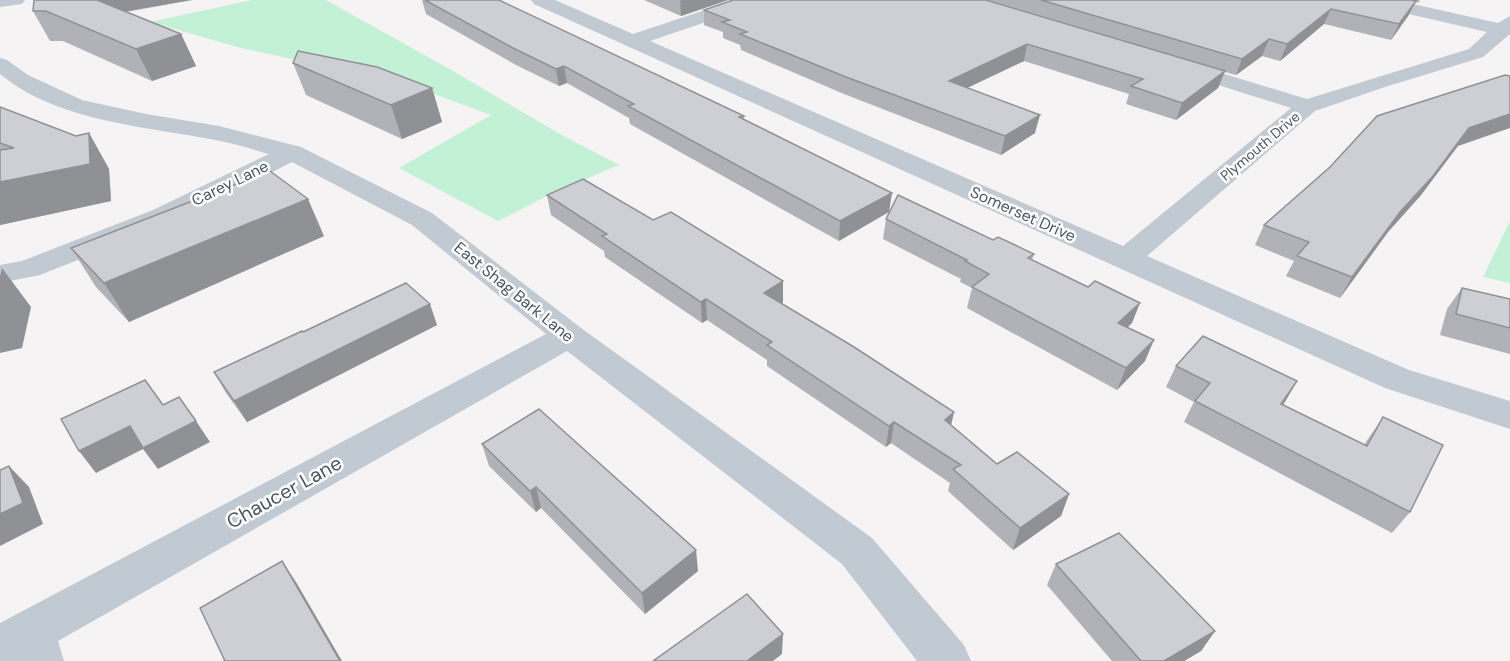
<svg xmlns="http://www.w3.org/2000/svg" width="1510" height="661" font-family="'DM Sans',sans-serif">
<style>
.green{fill:#c3f1d5}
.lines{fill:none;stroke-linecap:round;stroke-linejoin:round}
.minor{fill:#c1cad2;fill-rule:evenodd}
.wall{fill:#b0b2b7}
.shaded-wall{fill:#909195}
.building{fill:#cdcfd5;stroke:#909195;stroke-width:1.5}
.labels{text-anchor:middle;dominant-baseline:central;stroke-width:5;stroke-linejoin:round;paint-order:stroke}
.far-street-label{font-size:14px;fill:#4a5661;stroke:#fff}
.street-label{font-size:16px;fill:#4a5661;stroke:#fff}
.near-street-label{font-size:20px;fill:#4a5661;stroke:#fff}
</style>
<rect width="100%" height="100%" fill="#f5f3f3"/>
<g class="green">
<polygon points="252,0 326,0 453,71 558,133 619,165 557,191 498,221 399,168 491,115 407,84 241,48 150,22"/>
<polygon points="1510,221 1510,283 1483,277"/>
</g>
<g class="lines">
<g class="minor">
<polygon points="0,0 25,0 22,4 0,7"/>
<polygon points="531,0 555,0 633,34 735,0 762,0 759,4 650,41 1123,246 1291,108 1171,70 1168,66 1171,62 1178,60 1185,62 1307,99 1469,49 1487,32 1365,4 1362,0 1395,0 1498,23 1510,16 1510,34 1483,57 1385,87 1315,111 1147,256 1409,370 1510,401 1510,429 1385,388 534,4"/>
<path d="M0 58 7 60 28 75 82 100 146 114 219 126 301 147 432 213 581 328 872 538 964 645 971 661H917L842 564 567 351 58 641 64 661H0V623L546 334 412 225 292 162 173 222 40 275 0 283V265L22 261 153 210 269 154C251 149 233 143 215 140 144 126 58 122 0 74Z"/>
</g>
</g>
<g class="wall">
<polygon points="192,0 126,12 181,34 196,66 152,81 63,41 50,41 33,11"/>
<polygon points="422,0 499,0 744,116 744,120 892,193 839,241 630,124 629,118 567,83 559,86 516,65 426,14"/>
<polygon points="644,0 728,0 681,16"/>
<polygon points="988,0 1420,0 1418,3 1416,2 1408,16 1391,40 1324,24 1280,61 1262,56 1236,75 1225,72 1218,88 1176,120 1126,104 1129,94 1024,61 967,88 1035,133 1001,155 844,94 741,50 740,45 723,38 723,32 704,25 704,10 1111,37"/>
<polygon points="293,63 432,88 442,122 402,139 306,95"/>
<polygon points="1509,77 1421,195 1388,232 1340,298 1286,276 1294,261 1255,245 1264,225"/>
<polygon points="0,107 76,136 89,133 109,169 111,201 0,225"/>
<polygon points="547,195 783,302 781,303 954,412 951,425 997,464 1069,494 1061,516 1013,550 948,491 950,483 891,443 886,447 767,366 767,360 707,320 702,323 605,257 604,251 551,215"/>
<polygon points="886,219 993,240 1034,254 1032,260 1132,323 1127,327 1145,361 1117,390 967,308 972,288 960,282 961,279 883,239"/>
<polygon points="324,236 129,322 96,287 71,248"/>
<polygon points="1462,288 1510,299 1510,354 1440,335 1447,309"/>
<polygon points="437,325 247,422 226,393 214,372 303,332"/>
<polygon points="1176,366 1283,405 1364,445 1383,417 1410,512 1392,533 1184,422 1194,402 1166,387"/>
<polygon points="482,444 698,571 645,614 541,508 536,512 489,466"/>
<polygon points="1056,564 1215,631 1201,651 1184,661 1112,661 1047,585"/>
</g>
<g class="shaded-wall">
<polygon points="77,0 192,0 86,18"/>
<polygon points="682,0 728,0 681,16 680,1"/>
<polygon points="1416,1 1408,16 1391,40 1399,24"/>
<polygon points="1331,9 1324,24 1280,61 1287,44"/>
<polygon points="181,34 196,66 152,81 136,49"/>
<polygon points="1269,39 1262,56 1236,75 1242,59"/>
<polygon points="1027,44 1024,61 946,98 949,81"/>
<polygon points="564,66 567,83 559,86 556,69"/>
<polygon points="1225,71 1218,88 1176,120 1182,103"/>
<polygon points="432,88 442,122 402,139 391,105"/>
<polygon points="1510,114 1510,128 1458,146 1421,195 1388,232 1340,298 1352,277 1400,212 1469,128"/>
<polygon points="1040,115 1035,133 1001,155 1005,136"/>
<polygon points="89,133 109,169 111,201 0,225 0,182"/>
<polygon points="892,193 889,212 839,241 840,221"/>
<polygon points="308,199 324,236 129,322 104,283"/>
<polygon points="2,268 31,307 22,348 0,353 0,276"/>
<polygon points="783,281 783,302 764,314 764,293"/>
<polygon points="706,299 707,320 702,323 701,302"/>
<polygon points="1140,303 1132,323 1110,344 1118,323"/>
<polygon points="430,304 437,325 247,422 234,401"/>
<polygon points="1154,340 1145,361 1117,390 1126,368"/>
<polygon points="1297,381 1285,402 1268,425 1281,404"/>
<polygon points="954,412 949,434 945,420"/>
<polygon points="196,421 210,442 158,469 143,449 96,473 79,451 130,426"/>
<polygon points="894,422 891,443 886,447 889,426"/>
<polygon points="9,466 29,487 43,524 0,546 0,514"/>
<polygon points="536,487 541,508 536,512 530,491"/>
<polygon points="1069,494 1061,516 1013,550 1020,528"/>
<polygon points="696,550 698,571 645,614 642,593"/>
<polygon points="282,561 296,582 342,661 340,661"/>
<polygon points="1215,631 1201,651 1184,661 1164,661"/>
<polygon points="783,634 782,654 773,661 747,661"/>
</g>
<g class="building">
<polygon points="34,0 97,0 181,34 136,49 46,11 33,11"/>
<polygon points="425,0 499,0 744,116 739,117 892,193 840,221 628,106 634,104 564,66 556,69 513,48"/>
<polygon points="733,0 986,0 1225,71 1182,103 1131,86 1143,79 1027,44 949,81 1040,115 1005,136 846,77 740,34 747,32 722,22 730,20 704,10"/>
<polygon points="1041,0 1411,0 1416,1 1399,24 1331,9 1287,44 1269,39 1242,59"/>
<polygon points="298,51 377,67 432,88 391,105 293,63"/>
<polygon points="1505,75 1510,76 1510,114 1469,128 1433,176 1400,212 1352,277 1297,256 1309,242 1264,225 1330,167 1377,116"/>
<polygon points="0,107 76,136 89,133 90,164 0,182 0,150 14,148 0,143"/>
<polygon points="270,171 308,199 104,283 71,248"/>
<polygon points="583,179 653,220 671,212 783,281 764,293 854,347 954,412 945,420 997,464 1017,452 1069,494 1020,528 953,469 961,465 894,422 889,426 767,345 772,342 706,299 701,302 602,236 607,234 547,195"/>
<polygon points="898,195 993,240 998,237 1034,254 1028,258 1088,287 1095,281 1140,303 1118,323 1154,340 1126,368 972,287 989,274 965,261 967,260 886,219"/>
<polygon points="406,283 430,304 234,401 214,372 302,331 303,332"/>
<polygon points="1462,288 1510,299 1510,328 1456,314"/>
<polygon points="1203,336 1297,381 1281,404 1367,446 1383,417 1443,445 1410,512 1195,401 1210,383 1176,366"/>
<polygon points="145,380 163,405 179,397 196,421 143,448 130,426 79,451 61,419"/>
<polygon points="539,409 696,550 642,593 536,487 530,491 482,444"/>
<polygon points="9,466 23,503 0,514 0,470"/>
<polygon points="1119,533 1215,631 1164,661 1141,661 1056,564"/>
<polygon points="282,561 340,661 225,661 200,608"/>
<polygon points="747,594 783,634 747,661 653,661"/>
</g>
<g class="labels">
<g class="far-street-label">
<text transform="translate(1260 146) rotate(-40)">Plymouth Drive</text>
</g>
<g class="street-label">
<text transform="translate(230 183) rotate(-26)">Carey Lane</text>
<text transform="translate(1023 214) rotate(24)">Somerset Drive</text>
<text transform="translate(514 292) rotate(39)">East Shag Bark Lane</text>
</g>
<g class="near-street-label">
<text transform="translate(284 492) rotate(-29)">Chaucer Lane</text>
</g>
</g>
</svg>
